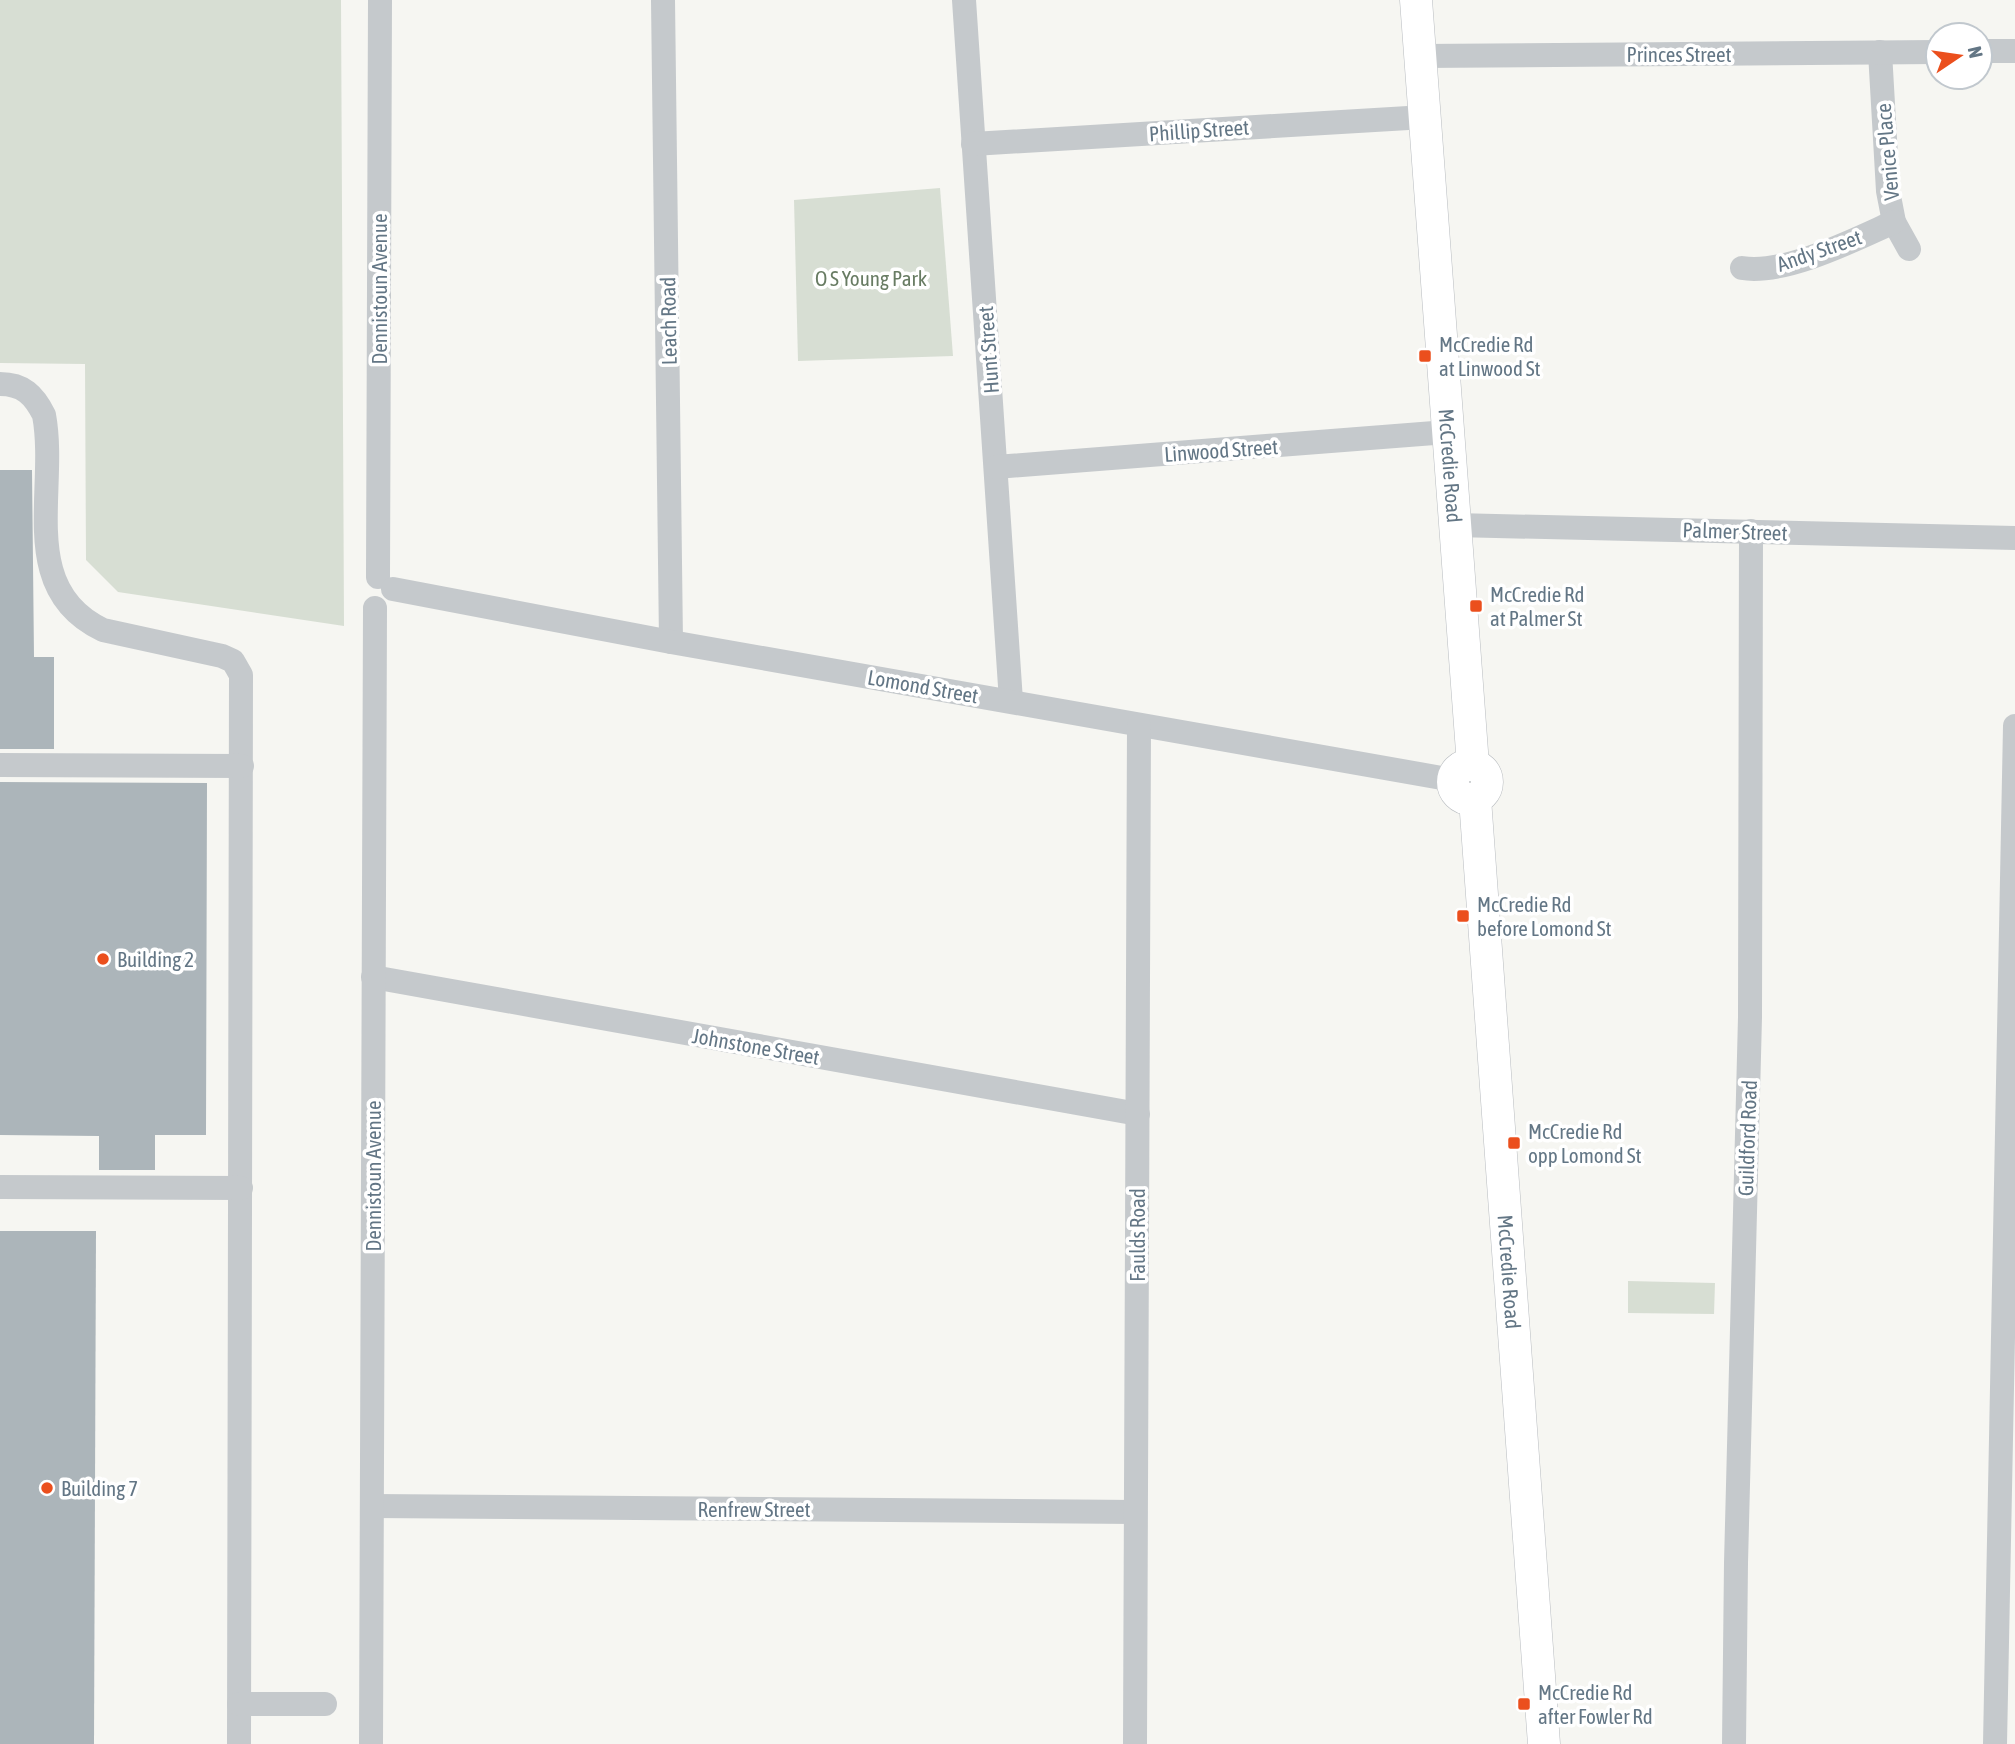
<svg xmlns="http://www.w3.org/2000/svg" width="2015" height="1744" font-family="'Asap Condensed',sans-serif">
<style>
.green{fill:#d7ded3}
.building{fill:#acb5ba}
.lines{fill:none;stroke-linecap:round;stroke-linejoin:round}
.major-casing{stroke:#b8bcc0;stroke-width:33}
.minor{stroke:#c5c9cc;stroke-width:24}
.major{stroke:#fff;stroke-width:32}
.poi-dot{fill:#eb4f1d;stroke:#fff;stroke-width:2.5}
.labels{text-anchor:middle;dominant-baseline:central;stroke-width:7;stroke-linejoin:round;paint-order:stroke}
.street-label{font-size:21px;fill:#637685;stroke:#fff}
.park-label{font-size:21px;fill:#687c63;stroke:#fff}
.poi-label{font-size:21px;fill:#637685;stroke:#fff;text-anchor:start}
</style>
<rect width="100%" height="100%" fill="#f6f6f2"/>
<g class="green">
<polygon points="0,0 341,0 344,626 118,592 86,560 85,364 0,363"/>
<polygon points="940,188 953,356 798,361 794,200"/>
<polygon points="1628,1281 1715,1283 1714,1314 1628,1313"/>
</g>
<g class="building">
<polygon points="0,470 32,470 34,657 54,657 54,749 0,749"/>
<polygon points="0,782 207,783 206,1135 155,1135 155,1170 99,1170 99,1136 0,1135"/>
<polygon points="0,1231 96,1231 94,1744 0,1744"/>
</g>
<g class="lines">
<g class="major-casing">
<g id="major">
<path id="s1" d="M1416 0 1473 765"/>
<circle cx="1470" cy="782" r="17"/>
<path id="s2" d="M1475 799 1544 1744"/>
</g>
</g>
<g class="minor">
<polyline points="663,0 671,642"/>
<polyline points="964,0 1011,701"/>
<polyline points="1980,51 2015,51"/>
<polyline points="1880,52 1888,191 1894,222 1909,249"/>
<polyline points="1421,56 1938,52"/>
<polyline points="973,144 1425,117"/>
<path d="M1742 268C1785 275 1854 240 1894 222"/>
<path d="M0 384C23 384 34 395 44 415 58 490 16 589 103 630L222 656 233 661 241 675 239 1744"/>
<polyline points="996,467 1447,432"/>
<polyline points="1455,525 2015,538"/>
<polyline points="378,577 380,0"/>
<polyline points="393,589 671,642 1453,780"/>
<polyline points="0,765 242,766"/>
<polyline points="373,977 1138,1114"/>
<polyline points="0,1187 241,1188"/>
<polyline points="372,1506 1135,1512"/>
<polyline points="239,1704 325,1704"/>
<polyline points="371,1744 375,608"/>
<polyline points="1135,1744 1139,726"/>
<polyline points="1734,1744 1736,1563 1750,1017 1751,531"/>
<polyline points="1995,1744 2015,726"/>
</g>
<use href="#major" class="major"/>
</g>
<g class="poi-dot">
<rect x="1418" y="349" width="14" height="14" rx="3.5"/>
<rect x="1469" y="599" width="14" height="14" rx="3.5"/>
<rect x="1456" y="909" width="14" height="14" rx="3.5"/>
<circle cx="103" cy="959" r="7"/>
<rect x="1507" y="1136" width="14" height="14" rx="3.5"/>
<circle cx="47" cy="1488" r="7"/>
<rect x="1517" y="1697" width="14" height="14" rx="3.5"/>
</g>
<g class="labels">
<g class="street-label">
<text x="1679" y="54">Princes Street</text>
<text transform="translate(1199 130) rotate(-4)">Phillip Street</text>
<text transform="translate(1887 152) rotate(-95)">Venice Place</text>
<text transform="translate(1819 250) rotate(-19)">Andy Street</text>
<text transform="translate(379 289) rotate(-90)">Dennistoun Avenue</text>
<text transform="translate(668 321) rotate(-91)">Leach Road</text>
<text transform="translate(988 350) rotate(-94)">Hunt Street</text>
<text transform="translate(1221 450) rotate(-4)">Linwood Street</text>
<text stroke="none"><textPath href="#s1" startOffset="467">McCredie Road</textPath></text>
<text transform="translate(1735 531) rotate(2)">Palmer Street</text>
<text transform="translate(923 686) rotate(10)">Lomond Street</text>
<text transform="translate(756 1046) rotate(10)">Johnstone Street</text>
<text transform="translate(1747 1138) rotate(-88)">Guildford Road</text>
<text transform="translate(373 1176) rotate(-90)">Dennistoun Avenue</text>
<text transform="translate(1137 1235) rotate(-90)">Faulds Road</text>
<text stroke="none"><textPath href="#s2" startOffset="474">McCredie Road</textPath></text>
<text x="754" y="1509">Renfrew Street</text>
</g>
<g class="park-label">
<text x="871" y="278">O S Young Park</text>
</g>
<g class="poi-label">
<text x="1439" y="344">McCredie Rd<tspan x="1439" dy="24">at Linwood St</tspan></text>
<text x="1490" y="594">McCredie Rd<tspan x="1490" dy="24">at Palmer St</tspan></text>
<text x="1477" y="904">McCredie Rd<tspan x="1477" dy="24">before Lomond St</tspan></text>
<text x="117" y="959">Building 2</text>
<text x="1528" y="1131">McCredie Rd<tspan x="1528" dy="24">opp Lomond St</tspan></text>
<text x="61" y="1488">Building 7</text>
<text x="1538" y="1692">McCredie Rd<tspan x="1538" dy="24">after Fowler Rd</tspan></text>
</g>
</g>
<g transform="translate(1959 56) rotate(77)"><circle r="33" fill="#ffffff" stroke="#c1c8ce" stroke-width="2"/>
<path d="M0-5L12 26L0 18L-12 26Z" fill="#eb4f1d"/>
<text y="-10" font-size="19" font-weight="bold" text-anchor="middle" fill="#637685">N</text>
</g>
</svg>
